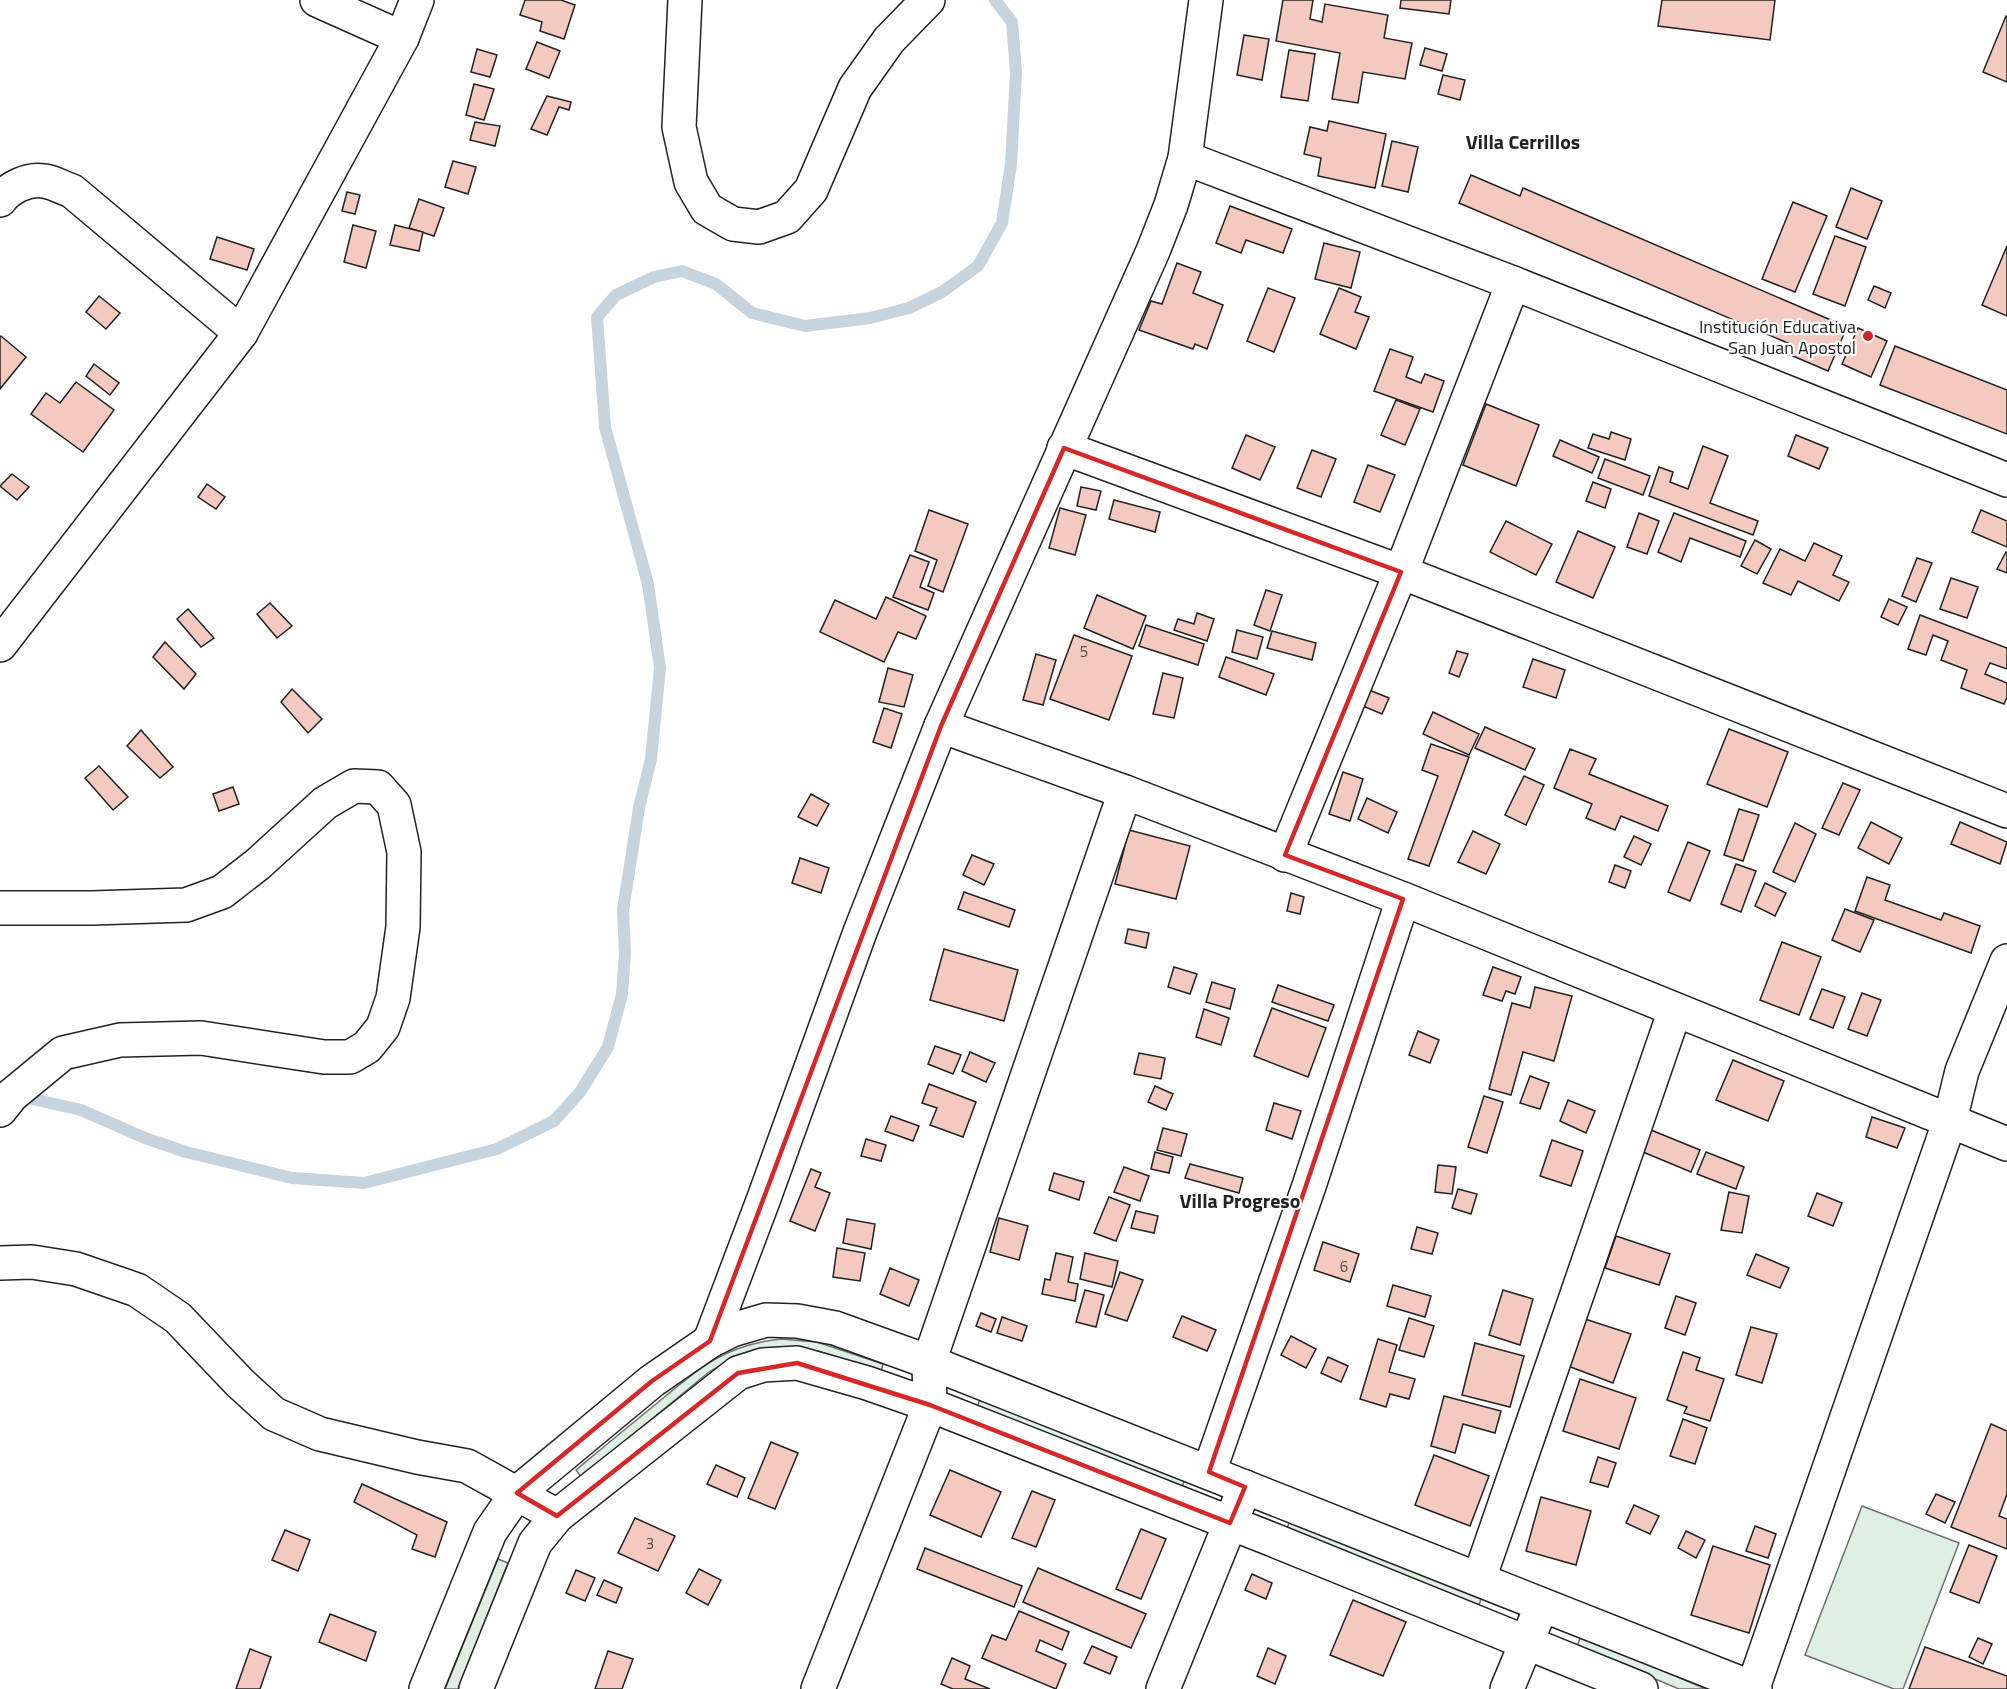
<svg xmlns="http://www.w3.org/2000/svg" width="2007" height="1689" font-family="'Titillium Web',sans-serif">
<style>
.green{fill:#e0efe3;stroke:#6f6f6f;stroke-width:1.5}
.lines{fill:none;stroke-linecap:round;stroke-linejoin:round}
.stream{stroke:#c7d3dd;stroke-width:12}
.building{fill:#f3c9c0;stroke:#222;stroke-width:1.5}
.minor-casing{stroke:#222;stroke-width:36}
.tertiary-casing{stroke:#222;stroke-width:36}
.minor{stroke:#fff;stroke-width:33}
.tertiary{stroke:#fff;stroke-width:33}
.marked{fill:none;stroke:#d62828;stroke-width:4.5;stroke-linejoin:round}
.poi-dot{fill:#c62828;stroke:#fff;stroke-width:2}
.labels{text-anchor:middle;dominant-baseline:central;stroke-width:4.5;stroke-linejoin:round;paint-order:stroke}
.number-label{font-size:15px;fill:#564c4a}
.poi-label{font-size:18px;fill:#222;stroke:#fff;text-anchor:end}
.neighbourhood-label{font-size:20px;font-weight:bold;fill:#222;stroke:#fff}
</style>
<rect width="100%" height="100%" fill="#fff"/>
<g class="green">
<path d="M781 1339 817 1342 883 1364 881 1372 818 1351 782 1348 733 1358 709 1372 581 1477 576 1470C600 1450 625 1429 650 1409 695 1372 721 1345 781 1339Z"/>
<polygon points="980,1398 1185,1478 1182,1488 977,1408"/>
<polygon points="1862,1506 1959,1543 1903,1689 1894,1689 1805,1655"/>
<polygon points="1291,1519 1482,1596 1479,1605 1287,1528"/>
<polygon points="498,1559 508,1563 458,1689 445,1689"/>
<polygon points="1581,1636 1706,1689 1679,1689 1577,1646"/>
</g>
<g class="lines">
<polyline class="stream" points="19,1096 81,1110 145,1138 186,1152 292,1178 364,1183 497,1149 554,1121 580,1092 608,1047 622,994 625,954 623,910 639,808 651,759 660,668 648,584 605,427 597,317 616,295 654,277 682,271 716,284 752,313 805,326 870,318 909,308 942,292 978,266 1002,223 1011,164 1016,72 1012,22 995,0"/>
</g>
<g class="building">
<polygon points="525,0 561,0 575,5 564,39 540,31 542,22 520,15"/>
<polygon points="1283,0 1313,0 1310,19 1322,22 1325,4 1388,15 1384,38 1412,43 1405,79 1363,72 1358,103 1332,99 1340,53 1276,41"/>
<polygon points="1401,0 1451,0 1449,14 1400,8"/>
<polygon points="1662,0 1775,0 1770,40 1658,26"/>
<polygon points="2006,16 2007,17 2007,82 1983,72"/>
<polygon points="1244,35 1269,39 1262,80 1237,75"/>
<polygon points="537,42 560,51 549,78 526,69"/>
<polygon points="1425,48 1447,54 1442,71 1420,65"/>
<polygon points="477,49 497,55 490,77 471,72"/>
<polygon points="1289,50 1315,54 1308,101 1281,97"/>
<polygon points="1443,75 1465,80 1460,100 1438,94"/>
<polygon points="474,84 494,89 484,120 466,115"/>
<polygon points="547,96 571,102 569,110 559,107 547,135 531,129"/>
<polygon points="1329,121 1386,134 1375,188 1318,176 1321,158 1304,154 1310,127 1327,131"/>
<polygon points="475,122 500,126 495,146 470,140"/>
<polygon points="1392,141 1418,147 1408,192 1382,186"/>
<polygon points="453,161 476,167 468,194 445,187"/>
<polygon points="1471,175 1520,196 1523,188 1847,327 1828,371 1786,353 1790,344 1459,203"/>
<polygon points="1851,188 1882,201 1867,239 1836,227"/>
<polygon points="347,192 360,195 355,214 342,211"/>
<polygon points="419,199 444,208 434,236 409,228"/>
<polygon points="1793,202 1827,216 1795,292 1762,279"/>
<polygon points="1230,206 1292,229 1283,253 1246,240 1241,253 1216,243"/>
<polygon points="353,225 376,231 366,268 344,262"/>
<polygon points="395,225 423,232 419,251 390,245"/>
<polygon points="1835,236 1866,247 1845,306 1813,294"/>
<polygon points="217,237 254,249 247,270 210,259"/>
<polygon points="1324,243 1360,252 1351,288 1315,279"/>
<polygon points="2007,246 2007,316 1982,305"/>
<polygon points="1177,263 1201,272 1193,293 1223,305 1207,349 1195,344 1193,349 1139,330 1151,301 1162,304"/>
<polygon points="1874,286 1891,293 1885,308 1868,300"/>
<polygon points="1268,288 1295,298 1274,352 1247,341"/>
<polygon points="1339,288 1361,297 1355,312 1369,317 1356,349 1320,334"/>
<polygon points="99,296 120,313 106,329 86,312"/>
<polygon points="1858,328 1887,341 1871,377 1842,364"/>
<polygon points="1,336 26,357 0,389 0,337"/>
<polygon points="1895,346 2007,390 2007,434 1880,385"/>
<polygon points="1390,349 1413,357 1406,377 1421,383 1425,374 1444,381 1433,412 1374,391"/>
<polygon points="94,364 119,383 110,395 86,376"/>
<polygon points="76,382 114,410 83,452 31,414 46,393 60,403"/>
<polygon points="1396,400 1420,409 1405,445 1381,435"/>
<polygon points="1486,404 1539,425 1516,486 1463,465"/>
<polygon points="1611,432 1631,439 1625,460 1588,448 1593,434 1609,439"/>
<polygon points="1246,435 1275,447 1260,480 1232,468"/>
<polygon points="1796,435 1828,448 1819,469 1788,456"/>
<polygon points="1560,440 1599,457 1592,473 1553,456"/>
<polygon points="1703,446 1728,456 1710,503 1758,521 1753,535 1649,496 1659,467 1673,472 1670,482 1688,489"/>
<polygon points="1312,450 1336,459 1321,497 1297,488"/>
<polygon points="1605,459 1650,476 1643,495 1598,478"/>
<polygon points="1368,465 1395,475 1380,512 1354,502"/>
<polygon points="12,474 29,487 17,500 0,486"/>
<polygon points="1593,482 1611,489 1605,508 1586,501"/>
<polygon points="207,484 225,497 216,509 198,497"/>
<polygon points="1081,487 1101,491 1096,510 1077,506"/>
<polygon points="1114,500 1160,512 1155,532 1109,519"/>
<polygon points="1060,508 1086,515 1075,555 1049,548"/>
<polygon points="929,510 968,524 943,592 928,586 937,560 915,551"/>
<polygon points="1981,510 2007,521 2007,547 1972,532"/>
<polygon points="1639,513 1659,521 1647,554 1627,547"/>
<polygon points="1674,513 1746,541 1740,557 1690,538 1681,562 1658,552"/>
<polygon points="1506,521 1552,544 1536,575 1490,552"/>
<polygon points="1578,531 1615,547 1593,598 1556,582"/>
<polygon points="1755,540 1771,549 1757,574 1741,566"/>
<polygon points="1814,543 1842,556 1833,575 1849,582 1839,601 1798,581 1791,595 1763,583 1780,549 1805,561"/>
<polygon points="2006,552 2007,553 2007,573 1997,569"/>
<polygon points="910,555 929,562 920,587 934,593 928,610 893,597"/>
<polygon points="1917,558 1932,563 1916,602 1902,596"/>
<polygon points="1951,578 1978,587 1967,618 1940,609"/>
<polygon points="1266,590 1282,595 1270,631 1254,625"/>
<polygon points="1097,595 1146,616 1133,649 1084,628"/>
<polygon points="886,597 926,616 916,639 898,632 884,662 820,632 835,600 876,619"/>
<polygon points="1889,599 1907,607 1898,625 1881,617"/>
<polygon points="270,603 292,626 277,638 257,614"/>
<polygon points="188,609 214,638 201,647 177,619"/>
<polygon points="1197,613 1214,619 1207,641 1174,630 1178,619 1194,624"/>
<polygon points="1920,615 2007,648 2007,669 1990,663 1985,674 2007,683 2007,697 2004,704 1961,688 1967,670 1941,660 1948,641 1933,635 1926,655 1908,649"/>
<polygon points="1146,625 1204,644 1198,665 1139,646"/>
<polygon points="1237,630 1263,637 1257,659 1232,652"/>
<polygon points="1272,631 1316,643 1312,660 1267,648"/>
<polygon points="1074,635 1132,656 1109,720 1050,699"/>
<polygon points="165,642 196,674 184,689 153,657"/>
<polygon points="1457,651 1468,654 1459,677 1449,673"/>
<polygon points="1036,654 1056,660 1043,705 1023,700"/>
<polygon points="1226,657 1274,674 1266,695 1219,677"/>
<polygon points="1533,659 1565,670 1556,698 1523,687"/>
<polygon points="888,668 913,675 904,707 879,702"/>
<polygon points="1163,673 1183,678 1174,718 1153,714"/>
<polygon points="292,689 322,719 308,733 281,702"/>
<polygon points="1369,690 1389,698 1382,714 1363,706"/>
<polygon points="884,708 902,714 891,748 873,742"/>
<polygon points="1433,712 1479,734 1469,755 1423,734"/>
<polygon points="1485,727 1535,749 1525,770 1475,748"/>
<polygon points="1729,729 1788,752 1767,807 1707,784"/>
<polygon points="141,730 173,767 160,778 127,746"/>
<polygon points="1431,744 1469,757 1429,866 1408,859 1438,776 1422,770"/>
<polygon points="1570,749 1596,759 1589,774 1668,806 1658,831 1621,816 1615,830 1586,818 1592,804 1554,788"/>
<polygon points="99,766 128,797 113,810 85,778"/>
<polygon points="1343,772 1363,779 1350,821 1329,814"/>
<polygon points="1524,776 1544,785 1526,825 1505,815"/>
<polygon points="1843,783 1860,790 1839,835 1822,828"/>
<polygon points="233,787 239,804 219,811 213,794"/>
<polygon points="811,794 829,804 817,826 798,817"/>
<polygon points="1367,798 1397,812 1388,833 1358,819"/>
<polygon points="1739,809 1759,815 1743,861 1724,855"/>
<polygon points="1871,822 1902,838 1889,864 1858,848"/>
<polygon points="1960,822 2007,842 2000,864 1951,844"/>
<polygon points="1795,823 1816,834 1795,882 1773,872"/>
<polygon points="1129,830 1190,846 1176,899 1115,884"/>
<polygon points="1473,831 1500,844 1486,874 1458,862"/>
<polygon points="1634,836 1651,844 1641,865 1624,857"/>
<polygon points="1688,842 1710,851 1690,901 1668,892"/>
<polygon points="972,855 994,864 984,885 963,875"/>
<polygon points="800,858 829,868 821,893 792,883"/>
<polygon points="1736,864 1756,871 1741,912 1721,904"/>
<polygon points="1615,865 1631,871 1625,888 1609,882"/>
<polygon points="1867,877 1890,885 1885,900 1941,920 1944,913 1980,926 1971,953 1855,911"/>
<polygon points="1765,883 1786,893 1775,916 1755,906"/>
<polygon points="964,892 1015,910 1009,927 958,909"/>
<polygon points="1291,893 1304,897 1300,914 1287,911"/>
<polygon points="1845,909 1874,920 1860,952 1832,940"/>
<polygon points="1128,929 1149,933 1146,948 1125,943"/>
<polygon points="1782,942 1821,957 1799,1015 1760,1000"/>
<polygon points="944,949 1018,970 1004,1021 930,1000"/>
<polygon points="1174,967 1197,974 1190,994 1168,987"/>
<polygon points="1493,967 1521,977 1515,994 1506,991 1502,1001 1483,995"/>
<polygon points="1212,982 1235,989 1230,1009 1206,1002"/>
<polygon points="1278,985 1334,1005 1328,1021 1272,1002"/>
<polygon points="1535,987 1572,996 1554,1061 1523,1052 1511,1095 1489,1089 1512,1003 1530,1008"/>
<polygon points="1822,989 1845,997 1833,1028 1810,1019"/>
<polygon points="1862,993 1881,1000 1867,1036 1848,1029"/>
<polygon points="1272,1008 1326,1028 1308,1077 1254,1056"/>
<polygon points="1204,1009 1229,1018 1221,1045 1196,1037"/>
<polygon points="1418,1031 1439,1040 1430,1063 1409,1055"/>
<polygon points="935,1046 961,1055 953,1074 928,1064"/>
<polygon points="970,1052 995,1063 986,1082 962,1071"/>
<polygon points="1139,1053 1165,1058 1161,1079 1134,1074"/>
<polygon points="1733,1060 1784,1081 1768,1121 1716,1100"/>
<polygon points="1530,1076 1549,1083 1540,1109 1520,1103"/>
<polygon points="929,1084 976,1102 963,1137 930,1125 937,1108 922,1103"/>
<polygon points="1155,1086 1173,1094 1166,1110 1148,1102"/>
<polygon points="1484,1096 1503,1102 1487,1153 1468,1147"/>
<polygon points="1568,1100 1595,1111 1586,1133 1560,1121"/>
<polygon points="1274,1103 1301,1111 1292,1139 1266,1130"/>
<polygon points="891,1116 919,1126 913,1141 885,1131"/>
<polygon points="1872,1117 1905,1128 1897,1148 1866,1137"/>
<polygon points="1163,1128 1187,1134 1181,1156 1157,1150"/>
<polygon points="1651,1130 1700,1150 1691,1172 1643,1152"/>
<polygon points="866,1139 886,1145 881,1161 861,1156"/>
<polygon points="1552,1140 1583,1151 1571,1186 1540,1176"/>
<polygon points="1155,1152 1173,1157 1169,1173 1151,1169"/>
<polygon points="1706,1152 1744,1167 1736,1189 1697,1174"/>
<polygon points="1190,1164 1243,1178 1239,1193 1185,1178"/>
<polygon points="1438,1165 1456,1167 1452,1194 1435,1192"/>
<polygon points="1124,1167 1149,1176 1140,1201 1114,1192"/>
<polygon points="811,1169 821,1173 815,1187 830,1193 815,1231 790,1221"/>
<polygon points="1054,1173 1084,1182 1079,1200 1049,1190"/>
<polygon points="1458,1189 1477,1194 1471,1214 1452,1208"/>
<polygon points="1729,1192 1749,1196 1742,1233 1721,1230"/>
<polygon points="1817,1193 1842,1203 1833,1226 1808,1216"/>
<polygon points="1109,1197 1130,1205 1116,1241 1094,1233"/>
<polygon points="1136,1211 1158,1216 1154,1233 1131,1228"/>
<polygon points="999,1218 1028,1226 1019,1260 990,1252"/>
<polygon points="847,1219 875,1224 871,1249 843,1243"/>
<polygon points="1417,1227 1438,1233 1432,1254 1411,1249"/>
<polygon points="1616,1236 1670,1254 1659,1285 1605,1268"/>
<polygon points="1323,1242 1359,1254 1350,1282 1314,1270"/>
<polygon points="837,1248 865,1253 860,1281 833,1277"/>
<polygon points="1056,1253 1073,1257 1068,1282 1078,1284 1075,1301 1042,1294 1045,1279 1050,1280"/>
<polygon points="1085,1253 1118,1261 1112,1287 1080,1279"/>
<polygon points="1756,1254 1789,1268 1780,1288 1747,1275"/>
<polygon points="890,1268 919,1280 909,1306 880,1294"/>
<polygon points="1120,1272 1143,1280 1127,1321 1105,1314"/>
<polygon points="1393,1285 1431,1296 1425,1317 1387,1306"/>
<polygon points="1085,1290 1104,1295 1096,1327 1076,1322"/>
<polygon points="1503,1290 1533,1299 1520,1345 1489,1335"/>
<polygon points="1676,1296 1696,1303 1685,1335 1665,1328"/>
<polygon points="981,1313 996,1319 991,1332 976,1326"/>
<polygon points="1182,1316 1216,1330 1207,1351 1173,1337"/>
<polygon points="1002,1317 1027,1326 1022,1341 997,1333"/>
<polygon points="1409,1318 1434,1326 1424,1357 1399,1350"/>
<polygon points="1585,1319 1631,1334 1613,1383 1568,1366"/>
<polygon points="1751,1327 1777,1334 1762,1383 1736,1375"/>
<polygon points="1291,1336 1316,1349 1306,1368 1281,1355"/>
<polygon points="1378,1339 1397,1345 1389,1372 1415,1379 1409,1399 1390,1394 1386,1407 1360,1399"/>
<polygon points="1475,1343 1524,1356 1510,1407 1462,1395"/>
<polygon points="1683,1352 1700,1358 1696,1370 1724,1379 1710,1421 1684,1413 1687,1407 1667,1400"/>
<polygon points="1328,1357 1348,1366 1341,1382 1321,1373"/>
<polygon points="1580,1379 1636,1398 1619,1449 1563,1431"/>
<polygon points="1444,1396 1501,1411 1495,1433 1463,1424 1455,1453 1431,1446"/>
<polygon points="1683,1419 1707,1428 1695,1464 1670,1456"/>
<polygon points="1991,1424 2007,1431 2007,1494 1999,1516 2007,1519 2007,1549 1951,1527"/>
<polygon points="771,1442 798,1453 775,1509 748,1498"/>
<polygon points="1434,1455 1489,1476 1470,1526 1415,1505"/>
<polygon points="1598,1457 1616,1463 1608,1487 1590,1482"/>
<polygon points="716,1465 745,1478 737,1497 707,1484"/>
<polygon points="950,1470 1001,1492 981,1537 930,1515"/>
<polygon points="362,1484 447,1522 435,1557 412,1549 417,1535 354,1502"/>
<polygon points="1032,1491 1055,1500 1036,1547 1012,1538"/>
<polygon points="1936,1494 1955,1502 1945,1523 1926,1514"/>
<polygon points="1541,1497 1591,1511 1576,1565 1526,1551"/>
<polygon points="1634,1505 1659,1516 1650,1534 1626,1523"/>
<polygon points="635,1518 675,1536 658,1571 618,1553"/>
<polygon points="1755,1526 1776,1534 1768,1558 1746,1551"/>
<polygon points="1141,1529 1166,1539 1141,1599 1116,1589"/>
<polygon points="285,1530 310,1540 298,1571 272,1560"/>
<polygon points="1686,1531 1705,1540 1696,1558 1678,1548"/>
<polygon points="1969,1545 1997,1556 1979,1603 1950,1592"/>
<polygon points="1713,1546 1770,1565 1749,1633 1691,1615"/>
<polygon points="925,1548 1022,1586 1014,1607 917,1569"/>
<polygon points="1038,1568 1146,1614 1131,1648 1023,1602"/>
<polygon points="699,1569 721,1580 708,1605 686,1593"/>
<polygon points="576,1570 595,1578 585,1601 566,1593"/>
<polygon points="1252,1574 1272,1583 1266,1599 1245,1590"/>
<polygon points="604,1580 622,1588 616,1603 597,1595"/>
<polygon points="1353,1600 1406,1622 1383,1676 1330,1655"/>
<polygon points="1019,1611 1069,1632 1062,1650 1040,1640 1036,1651 1066,1664 1056,1689 982,1658 992,1635 1006,1640"/>
<polygon points="330,1614 376,1632 366,1661 319,1642"/>
<polygon points="1978,1638 1992,1644 1983,1664 1969,1657"/>
<polygon points="1092,1646 1117,1657 1110,1674 1084,1663"/>
<polygon points="1925,1647 2007,1676 2007,1689 1909,1689"/>
<polygon points="1268,1648 1286,1656 1275,1684 1257,1676"/>
<polygon points="250,1649 271,1657 260,1689 236,1689"/>
<polygon points="608,1651 633,1659 622,1689 595,1689"/>
<polygon points="952,1658 970,1666 965,1679 990,1689 953,1689 941,1684"/>
</g>
<g class="lines">
<g class="minor-casing">
<g id="minor">
<polyline points="317,0 402,38"/>
<polyline points="685,0 679,127 691,182 707,209 733,224 759,227 787,217 811,190 855,88 889,40 928,0"/>
<polyline points="1185,158 1513,283 2007,480"/>
<path d="M0 200C9 188 28 178 44 181 53 182 63 188 72 191L241 333"/>
<polyline points="1064,448 1401,572 2007,811"/>
<polyline points="0,645 241,333 402,38 417,0"/>
<polyline points="941,726 1125,792 1403,899 2007,1144"/>
<polyline points="1285,855 1401,572 1513,283"/>
<polyline points="0,908 92,908 186,905 222,892 258,864 325,803 354,786 378,787 394,805 404,852 403,927 393,998 383,1027 367,1047 350,1057 324,1057 201,1038 120,1040 63,1053 12,1095 0,1110"/>
<polyline points="0,1263 32,1262 76,1269 137,1290 178,1318 240,1383 274,1414 320,1434 417,1457 467,1466 557,1516"/>
<polyline points="710,1341 764,1198 860,932 941,726 1153,251 1171,205 1185,158 1206,0"/>
<polyline points="1209,1472 1309,1186 1403,899"/>
<polyline points="1479,1579 1675,1010"/>
<polyline points="1753,1688 1950,1120 1962,1071 2007,961"/>
<polyline points="818,1689 930,1405 929,1362 1125,792"/>
<polyline points="1163,1689 1245,1487"/>
<polyline points="1507,1689 1542,1605"/>
</g>
</g>
<g class="tertiary-casing">
<g id="tertiary">
<polyline points="426,1689 490,1532 517,1493 652,1381 710,1341 732,1330 766,1320 797,1321 835,1328 929,1362 1755,1689"/>
<polyline points="476,1689 535,1543 557,1516 738,1373 763,1365 797,1363 867,1383 930,1405 1271,1539 1641,1689"/>
</g>
</g>
<use href="#minor" class="minor"/>
<use href="#tertiary" class="tertiary"/>
</g>
<path class="marked" d="M1064 448 1401 572 1285 855 1403 899 1209 1472 1245 1487 1230 1523 930 1405 797 1363 738 1373 557 1516 517 1493 652 1381 710 1341 941 726Z"/>
<circle class="poi-dot" cx="1868" cy="336" r="6"/>
<g class="labels">
<g class="number-label">
<text x="1084" y="651">5</text>
<text x="1344" y="1266">6</text>
<text x="650" y="1543">3</text>
</g>
<g class="poi-label">
<text x="1856" y="326">Institución Educativa<tspan x="1856" dy="21">San Juan Apostol</tspan></text>
</g>
<g class="neighbourhood-label">
<text x="1523" y="141">Villa Cerrillos</text>
<text x="1240" y="1200">Villa Progreso</text>
</g>
</g>
</svg>
